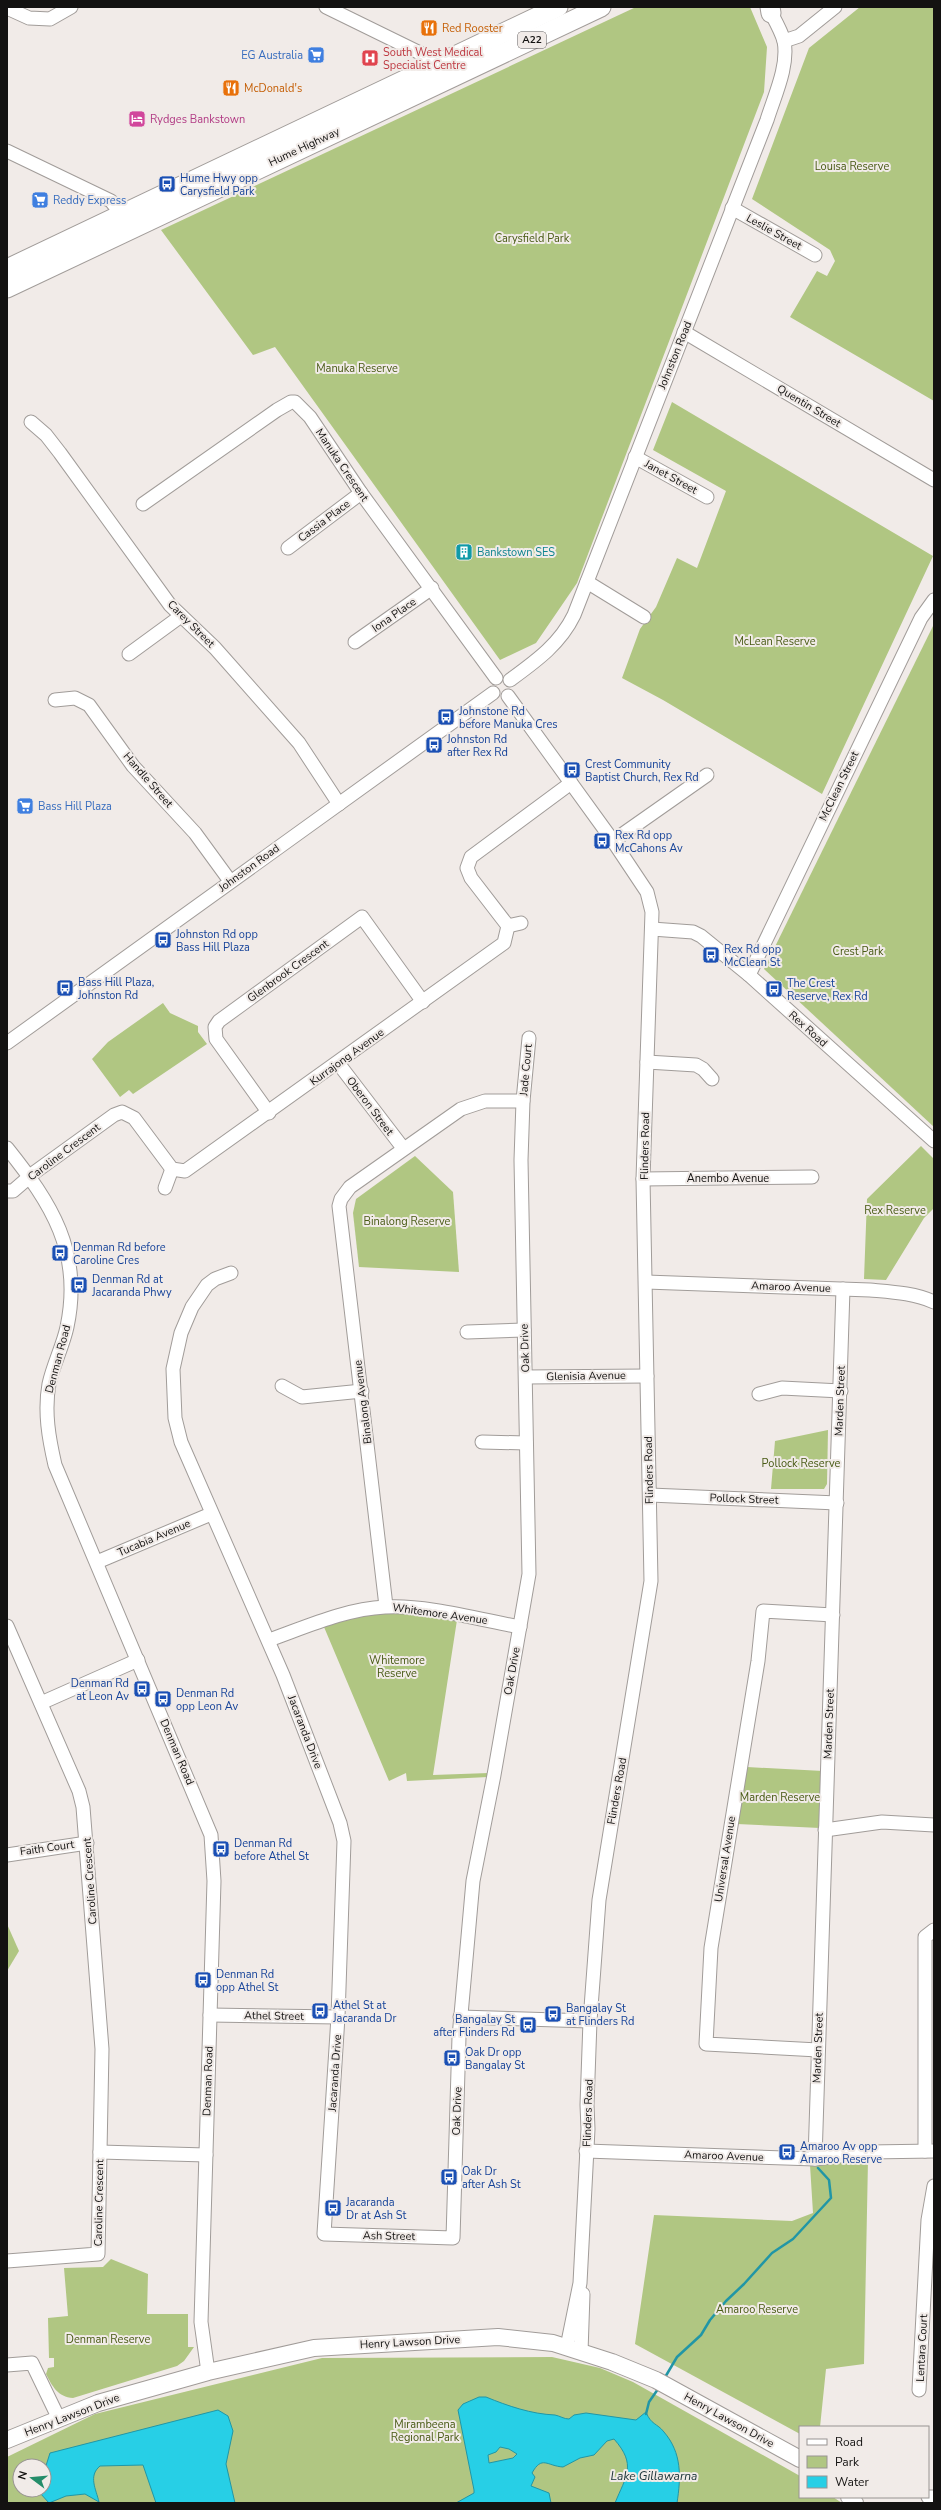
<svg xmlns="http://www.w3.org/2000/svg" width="941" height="2510" font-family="'Nunito Sans',sans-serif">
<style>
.green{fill:#b0c682;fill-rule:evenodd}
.water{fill:#27cfe6;stroke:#2196a6;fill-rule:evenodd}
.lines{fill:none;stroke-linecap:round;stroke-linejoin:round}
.stream{stroke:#2196a6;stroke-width:2.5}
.minor-casing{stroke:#a19c99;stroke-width:15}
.major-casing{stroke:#a19c99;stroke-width:18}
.highway-casing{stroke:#a19c99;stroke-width:21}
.minor{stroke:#fff;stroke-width:13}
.major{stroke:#fff;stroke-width:16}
.highway{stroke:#fff;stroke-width:19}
.labels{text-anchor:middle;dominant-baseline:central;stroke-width:4;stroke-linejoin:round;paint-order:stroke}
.shield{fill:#f1ebe8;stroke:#565352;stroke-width:1}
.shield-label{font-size:10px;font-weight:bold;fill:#131211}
.food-label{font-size:11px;fill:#c56008;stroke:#f1ebe8;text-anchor:start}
.health-label{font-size:11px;fill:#be3a42;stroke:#f1ebe8;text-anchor:start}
.shop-label{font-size:11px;fill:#366cbe;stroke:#f1ebe8;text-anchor:start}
.hotel-label{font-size:11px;fill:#b23c85;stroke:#f1ebe8;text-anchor:start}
.street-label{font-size:11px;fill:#131211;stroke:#f1ebe8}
.park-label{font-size:11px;fill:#485a14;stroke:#f1ebe8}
.transit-label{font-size:11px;fill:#164399;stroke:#f1ebe8;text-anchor:start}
.culture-label{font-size:11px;fill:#0d838f;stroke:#f1ebe8;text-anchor:start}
.water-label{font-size:12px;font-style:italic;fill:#193236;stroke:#f1ebe8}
</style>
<rect width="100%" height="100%" fill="#f1ebe8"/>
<g class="green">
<polygon points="636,7 750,7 767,47 764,92 577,583 536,643 500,660 275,347 253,355 161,230"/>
<polygon points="860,7 934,7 934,401 790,317 817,271 827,276 835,261 830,250 752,199 809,48"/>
<polygon points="672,402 933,556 822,794 663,700 622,678 640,629 656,607 677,558 697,568 726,491 653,450"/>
<polygon points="934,624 934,1127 764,969"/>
<polygon points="163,1003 170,1013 198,1026 198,1032 207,1044 133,1094 129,1090 120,1097 92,1059 108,1042"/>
<polygon points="921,1146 934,1159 934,1208 924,1218 886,1280 864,1279 867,1199"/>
<polygon points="415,1156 453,1192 459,1272 359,1267 353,1213 356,1199"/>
<polygon points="828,1430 827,1484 824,1489 771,1489 775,1441"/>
<polygon points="386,1612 457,1620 433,1775 489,1773 488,1777 407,1781 406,1773 389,1781 324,1627 337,1620"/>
<polygon points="747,1767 823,1771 820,1828 737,1824"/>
<polygon points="7,1924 19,1951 7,1971"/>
<polygon points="868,2160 864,2364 826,2369 820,2427 800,2427 800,2434 635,2344 654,2215 792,2221 813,2213 810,2165"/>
<path d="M111 2259 148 2274 147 2314H188V2347H194L184 2361 177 2366 73 2398C58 2397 52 2386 46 2374L48 2368 54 2367V2358H49L48 2318 68 2316 64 2268 103 2267Z"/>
<path d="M552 2357 600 2368 633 2382 800 2476V2497H833L842 2503H7V2457L95 2414 322 2358ZM20 2466H44V2490H20Z"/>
</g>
<g class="water">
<path d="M479 2397H486C508 2406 531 2414 555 2415 560 2416 564 2419 569 2419L574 2415 586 2413 636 2420 646 2412C651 2425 657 2423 664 2432 682 2453 681 2477 677 2503H615C626 2476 637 2465 614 2439L607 2441 594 2455 580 2458 563 2467C547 2466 542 2455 532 2473L535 2477 531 2486 549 2493 551 2503H456L474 2493V2490L458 2410 463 2404ZM500 2447 509 2449 517 2454 513 2458 489 2463 488 2455 496 2452Z"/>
<path d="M218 2410 228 2416 233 2431 226 2464 235 2503H156L143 2465 100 2466C88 2476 96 2489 99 2502L85 2494 66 2496 49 2503 40 2493 41 2490H44V2472L50 2453Z"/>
</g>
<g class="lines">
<g class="stream">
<polyline points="664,2379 677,2357 701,2335 710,2320 726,2301 744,2284 772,2253 793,2239 831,2198 829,2180 818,2168"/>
<polyline points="646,2414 649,2402 658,2389"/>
</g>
<g class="minor-casing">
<g id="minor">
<polyline points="326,7 422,54 431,68"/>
<polyline points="7,8 29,18 50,19 71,7"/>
<polyline points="784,41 799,36 835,7"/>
<polyline points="7,151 111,201 122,215"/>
<polyline points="732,208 815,255"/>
<polyline points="684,332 934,480"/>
<polyline points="31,422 46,435 60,453 170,605 215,648 299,743 339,804"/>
<polyline points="635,457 707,497"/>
<polyline points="143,504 277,410 291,402 295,402 310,417 361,493 496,678"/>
<polyline points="288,548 361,493"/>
<polyline points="587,582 644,617"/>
<polyline points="355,642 432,588"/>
<polyline points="129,654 181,616"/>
<path d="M510 680C536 661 560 644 574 615L767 120C774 97 789 66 784 41 781 30 773 17 768 7"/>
<polyline points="508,696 613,841 647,892 652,912 643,1179 651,1581 599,1900 590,2021 587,2105 588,2129 580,2283 567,2347"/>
<polyline points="55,700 75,698 89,705 133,766 195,833 230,881"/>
<polyline points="613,841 707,775"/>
<polyline points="508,926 521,923"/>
<polyline points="652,929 693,932 701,936 749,975 934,1141"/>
<polyline points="749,975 921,618 934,600"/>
<polyline points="7,1043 493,693"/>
<polyline points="647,1062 696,1065 703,1069 712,1079"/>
<polyline points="338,1063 403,1148"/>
<polyline points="269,1113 216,1039 215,1027 219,1021 362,917 423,1002"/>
<path d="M7 1148C51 1203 83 1252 67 1327 63 1346 53 1365 49 1384 44 1412 49 1439 55 1465L211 1835 214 1881 201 2322 208 2372"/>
<polyline points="643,1179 812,1177"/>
<polyline points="165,1188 172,1169"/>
<polyline points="7,1191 13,1191 35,1172 114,1115 122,1112 134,1118 172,1169 185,1171 504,943 508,926 471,878 467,868 471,857 571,783"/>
<polyline points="231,1273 215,1279 207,1285 192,1307 181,1333 173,1369 175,1418 181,1442 283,1675 340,1823 344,1841 338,2017 324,2234 453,2238 459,2037 473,1881 494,1775 529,1574 521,1160 523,1101 529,1038"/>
<path d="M646 1282 870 1290C892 1292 914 1293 934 1302"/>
<polyline points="467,1332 524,1330"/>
<polyline points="526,1377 647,1376"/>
<polyline points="282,1386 302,1397 362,1391"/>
<polyline points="759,1394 782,1388 841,1391"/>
<polyline points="482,1442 526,1443"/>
<polyline points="650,1495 837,1503"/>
<polyline points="97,1562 211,1514"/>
<polyline points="386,1606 339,1206 341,1199 350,1187 461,1109 485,1101 523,1101"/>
<polyline points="7,1626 79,1791 83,1807 102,2049 98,2254 7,2261"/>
<path d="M269 1640C306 1627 345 1609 385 1607 423 1604 482 1620 520 1627"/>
<polyline points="41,1703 138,1660"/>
<polyline points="825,1830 882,1822 934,1825"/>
<polyline points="7,1855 87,1843"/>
<polyline points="210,2015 338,2017"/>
<polyline points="460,2017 590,2021"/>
<polyline points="818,2050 706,2044 711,1948 758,1661 763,1611 833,1615"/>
<polyline points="586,2151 815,2159 869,2152 934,2151"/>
<polyline points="925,2151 925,1937 934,1930"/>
<polyline points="100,2152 206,2155"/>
<polyline points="815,2159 843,1289"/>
<polyline points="581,2352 583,2294"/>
<polyline points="7,2365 32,2363 59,2419"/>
<polyline points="919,2390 928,2220 934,2186"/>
<polyline points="928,2497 934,2497"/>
</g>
</g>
<g class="major-casing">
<g id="major">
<polyline points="7,2440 98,2403 208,2372 314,2348 498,2337 553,2343 612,2362 656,2380 800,2459"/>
<polyline points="849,2497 855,2503"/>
</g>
</g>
<g class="highway-casing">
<g id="highway">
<polyline points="770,7 771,13"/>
<polyline points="7,269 558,7"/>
<polyline points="7,288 601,7"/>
</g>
</g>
<use href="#minor" class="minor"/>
<use href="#major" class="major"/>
<use href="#highway" class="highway"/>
</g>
<defs>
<g id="restaurant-square" transform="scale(0.9)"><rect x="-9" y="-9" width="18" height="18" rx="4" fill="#e8710a" stroke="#f1ebe8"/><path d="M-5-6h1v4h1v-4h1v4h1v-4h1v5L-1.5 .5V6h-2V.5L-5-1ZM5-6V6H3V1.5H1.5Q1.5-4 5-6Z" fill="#fff"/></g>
<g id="supermarket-square" transform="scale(0.9)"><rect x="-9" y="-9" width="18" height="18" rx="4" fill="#3f7fe0" stroke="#f1ebe8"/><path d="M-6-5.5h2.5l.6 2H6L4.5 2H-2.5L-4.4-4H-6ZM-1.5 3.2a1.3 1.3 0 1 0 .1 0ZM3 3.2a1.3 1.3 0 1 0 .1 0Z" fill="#fff"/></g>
<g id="hospital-square" transform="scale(0.9)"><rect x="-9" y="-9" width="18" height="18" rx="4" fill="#e0444e" stroke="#f1ebe8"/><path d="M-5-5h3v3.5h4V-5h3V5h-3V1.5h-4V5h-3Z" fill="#fff"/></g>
<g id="hotel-square" transform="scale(0.9)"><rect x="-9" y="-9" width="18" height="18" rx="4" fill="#d1479c" stroke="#f1ebe8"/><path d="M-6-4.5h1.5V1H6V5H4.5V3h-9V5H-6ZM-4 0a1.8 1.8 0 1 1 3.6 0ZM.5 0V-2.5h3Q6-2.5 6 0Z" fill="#fff"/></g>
<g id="bus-square" transform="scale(0.9)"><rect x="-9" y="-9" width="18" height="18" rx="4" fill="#1a4fb4" stroke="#f1ebe8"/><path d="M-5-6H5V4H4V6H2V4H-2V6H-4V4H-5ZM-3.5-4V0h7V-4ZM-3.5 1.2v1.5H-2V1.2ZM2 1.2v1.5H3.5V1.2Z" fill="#fff"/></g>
<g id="building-square" transform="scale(0.9)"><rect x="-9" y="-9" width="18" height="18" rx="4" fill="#0f9aa8" stroke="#f1ebe8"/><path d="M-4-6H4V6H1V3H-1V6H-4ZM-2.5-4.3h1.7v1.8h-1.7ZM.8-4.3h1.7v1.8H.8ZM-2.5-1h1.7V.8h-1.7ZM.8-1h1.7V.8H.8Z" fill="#fff"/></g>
</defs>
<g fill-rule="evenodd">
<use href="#restaurant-square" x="429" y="28"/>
<use href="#supermarket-square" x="316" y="55"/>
<use href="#hospital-square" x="370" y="58"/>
<use href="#restaurant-square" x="231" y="88"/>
<use href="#hotel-square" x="137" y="119"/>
<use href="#bus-square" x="167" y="184"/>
<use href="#supermarket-square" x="40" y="200"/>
<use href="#building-square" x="464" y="552"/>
<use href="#bus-square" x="446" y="717"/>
<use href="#bus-square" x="434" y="745"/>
<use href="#bus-square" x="572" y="770"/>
<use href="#supermarket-square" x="25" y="806"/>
<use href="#bus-square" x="602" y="841"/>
<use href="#bus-square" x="163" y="940"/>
<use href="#bus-square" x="711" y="955"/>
<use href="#bus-square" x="65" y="988"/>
<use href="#bus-square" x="774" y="989"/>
<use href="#bus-square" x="60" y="1253"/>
<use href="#bus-square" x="79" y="1285"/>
<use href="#bus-square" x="142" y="1689"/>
<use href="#bus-square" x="163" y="1699"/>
<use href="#bus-square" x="221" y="1849"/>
<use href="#bus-square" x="203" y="1980"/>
<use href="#bus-square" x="320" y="2011"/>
<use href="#bus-square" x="553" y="2014"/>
<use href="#bus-square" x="528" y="2025"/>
<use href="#bus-square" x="452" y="2058"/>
<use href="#bus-square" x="787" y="2152"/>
<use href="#bus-square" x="449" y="2177"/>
<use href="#bus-square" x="333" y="2208"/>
</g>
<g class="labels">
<rect class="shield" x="518" y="32" width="28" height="16" rx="3"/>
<g class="shield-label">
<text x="532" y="40">A22</text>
</g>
<g class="food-label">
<text x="442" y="28">Red Rooster</text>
<text x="244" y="88">McDonald's</text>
</g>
<g class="health-label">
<text x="383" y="52">South West Medical<tspan x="383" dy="13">Specialist Centre</tspan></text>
</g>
<g class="shop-label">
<text x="303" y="55" text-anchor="end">EG Australia</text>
<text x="53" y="200">Reddy Express</text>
<text x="38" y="806">Bass Hill Plaza</text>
</g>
<g class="hotel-label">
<text x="150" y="119">Rydges Bankstown</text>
</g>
<g class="street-label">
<text transform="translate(304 147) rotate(-25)">Hume Highway</text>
<text transform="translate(774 232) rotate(29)">Leslie Street</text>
<text transform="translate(675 355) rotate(-68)">Johnston Road</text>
<text transform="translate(809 406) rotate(31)">Quentin Street</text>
<text transform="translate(342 465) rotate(56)">Manuka Crescent</text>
<text transform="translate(671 477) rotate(29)">Janet Street</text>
<text transform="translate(324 521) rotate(-37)">Cassia Place</text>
<text transform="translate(394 615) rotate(-35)">Iona Place</text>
<text transform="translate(191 624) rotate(45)">Carey Street</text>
<text transform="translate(148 780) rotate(49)">Handle Street</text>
<text transform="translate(839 786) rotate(-64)">McClean Street</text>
<text transform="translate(249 868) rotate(-36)">Johnston Road</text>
<text transform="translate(288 971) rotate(-36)">Glenbrook Crescent</text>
<text transform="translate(808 1029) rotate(42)">Rex Road</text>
<text transform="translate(347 1057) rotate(-36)">Kurrajong Avenue</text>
<text transform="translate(526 1070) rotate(-85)">Jade Court</text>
<text transform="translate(370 1106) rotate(53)">Oberon Street</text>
<text transform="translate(645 1146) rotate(-89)">Flinders Road</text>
<text transform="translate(64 1152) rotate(-37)">Caroline Crescent</text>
<text x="728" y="1178">Anembo Avenue</text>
<text transform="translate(791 1287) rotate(2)">Amaroo Avenue</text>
<text transform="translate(525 1348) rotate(-92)">Oak Drive</text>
<text transform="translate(58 1359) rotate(-75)">Denman Road</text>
<text transform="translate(586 1376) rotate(-1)">Glenisia Avenue</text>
<text transform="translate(840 1401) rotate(-88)">Marden Street</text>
<text transform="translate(363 1402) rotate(-97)">Binalong Avenue</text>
<text transform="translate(649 1470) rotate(-91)">Flinders Road</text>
<text transform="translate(744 1499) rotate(2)">Pollock Street</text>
<text transform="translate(154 1538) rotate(-23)">Tucabia Avenue</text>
<text transform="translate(440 1614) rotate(8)">Whitemore Avenue</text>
<text transform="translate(512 1671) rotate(-80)">Oak Drive</text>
<text transform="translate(829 1724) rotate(-88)">Marden Street</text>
<text transform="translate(305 1732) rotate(69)">Jacaranda Drive</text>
<text transform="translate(177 1752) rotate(67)">Denman Road</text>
<text transform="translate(617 1791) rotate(-80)">Flinders Road</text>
<text transform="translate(47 1848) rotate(-8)">Faith Court</text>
<text transform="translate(725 1859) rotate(-81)">Universal Avenue</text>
<text transform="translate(90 1881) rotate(-94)">Caroline Crescent</text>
<text transform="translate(274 2016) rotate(1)">Athel Street</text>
<text transform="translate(818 2048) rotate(-88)">Marden Street</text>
<text transform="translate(335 2073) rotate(-86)">Jacaranda Drive</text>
<text transform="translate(208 2081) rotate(-88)">Denman Road</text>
<text transform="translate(457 2111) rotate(-88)">Oak Drive</text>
<text transform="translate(588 2113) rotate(-88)">Flinders Road</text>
<text transform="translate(724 2156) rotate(2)">Amaroo Avenue</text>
<text transform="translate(99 2203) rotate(-89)">Caroline Crescent</text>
<text transform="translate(389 2236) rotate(1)">Ash Street</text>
<text transform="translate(410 2342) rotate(-3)">Henry Lawson Drive</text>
<text transform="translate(922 2348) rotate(-87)">Lentara Court</text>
<text transform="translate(72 2415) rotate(-21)">Henry Lawson Drive</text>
<text transform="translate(729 2420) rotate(29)">Henry Lawson Drive</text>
</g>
<g class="park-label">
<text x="852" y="166">Louisa Reserve</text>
<text x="532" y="238">Carysfield Park</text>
<text x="357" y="368">Manuka Reserve</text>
<text x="775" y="641">McLean Reserve</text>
<text x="858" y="951">Crest Park</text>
<text x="895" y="1210">Rex Reserve</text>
<text x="407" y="1221">Binalong Reserve</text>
<text x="801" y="1463">Pollock Reserve</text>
<text x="397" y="1660">Whitemore<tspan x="397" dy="13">Reserve</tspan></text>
<text x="780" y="1797">Marden Reserve</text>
<text x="757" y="2309">Amaroo Reserve</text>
<text x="108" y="2339">Denman Reserve</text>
<text x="425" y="2424">Mirambeena<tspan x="425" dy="13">Regional Park</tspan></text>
</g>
<g class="transit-label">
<text x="180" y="178">Hume Hwy opp<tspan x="180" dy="13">Carysfield Park</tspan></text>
<text x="459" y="711">Johnstone Rd<tspan x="459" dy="13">before Manuka Cres</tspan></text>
<text x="447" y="739">Johnston Rd<tspan x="447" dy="13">after Rex Rd</tspan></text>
<text x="585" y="764">Crest Community<tspan x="585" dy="13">Baptist Church, Rex Rd</tspan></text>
<text x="615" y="835">Rex Rd opp<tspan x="615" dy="13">McCahons Av</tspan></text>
<text x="176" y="934">Johnston Rd opp<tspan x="176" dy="13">Bass Hill Plaza</tspan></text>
<text x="724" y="949">Rex Rd opp<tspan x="724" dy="13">McClean St</tspan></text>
<text x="78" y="982">Bass Hill Plaza,<tspan x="78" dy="13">Johnston Rd</tspan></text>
<text x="787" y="983">The Crest<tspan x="787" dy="13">Reserve, Rex Rd</tspan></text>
<text x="73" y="1247">Denman Rd before<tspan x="73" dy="13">Caroline Cres</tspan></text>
<text x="92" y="1279">Denman Rd at<tspan x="92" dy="13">Jacaranda Phwy</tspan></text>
<text x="129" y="1683" text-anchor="end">Denman Rd<tspan x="129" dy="13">at Leon Av</tspan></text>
<text x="176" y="1693">Denman Rd<tspan x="176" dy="13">opp Leon Av</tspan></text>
<text x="234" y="1843">Denman Rd<tspan x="234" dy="13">before Athel St</tspan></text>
<text x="216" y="1974">Denman Rd<tspan x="216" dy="13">opp Athel St</tspan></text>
<text x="333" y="2005">Athel St at<tspan x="333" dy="13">Jacaranda Dr</tspan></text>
<text x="566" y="2008">Bangalay St<tspan x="566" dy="13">at Flinders Rd</tspan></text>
<text x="515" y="2019" text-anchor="end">Bangalay St<tspan x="515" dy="13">after Flinders Rd</tspan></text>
<text x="465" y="2052">Oak Dr opp<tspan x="465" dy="13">Bangalay St</tspan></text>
<text x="800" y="2146">Amaroo Av opp<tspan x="800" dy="13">Amaroo Reserve</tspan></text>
<text x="462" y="2171">Oak Dr<tspan x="462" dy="13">after Ash St</tspan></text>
<text x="346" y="2202">Jacaranda<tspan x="346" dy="13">Dr at Ash St</tspan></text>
</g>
<g class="culture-label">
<text x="477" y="552">Bankstown SES</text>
</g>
<g class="water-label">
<text x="654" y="2476">Lake Gillawarna</text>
</g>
</g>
<rect width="941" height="2510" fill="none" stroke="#131211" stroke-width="16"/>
<rect x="799" y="2426" width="130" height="72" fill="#f1ebe8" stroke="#989492"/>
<rect x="807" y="2439" width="20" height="6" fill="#ffffff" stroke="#989492"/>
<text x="835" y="2446" font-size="12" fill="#131211">Road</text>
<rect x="807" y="2456" width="20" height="12" fill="#b0c682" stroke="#989492"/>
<text x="835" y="2466" font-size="12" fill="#131211">Park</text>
<rect x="807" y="2476" width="20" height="12" fill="#27cfe6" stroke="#989492"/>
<text x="835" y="2486" font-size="12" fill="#131211">Water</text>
<g transform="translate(32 2478) rotate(286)"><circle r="19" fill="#f1ebe8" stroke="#989492"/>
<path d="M0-3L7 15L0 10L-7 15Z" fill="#258d6a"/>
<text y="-6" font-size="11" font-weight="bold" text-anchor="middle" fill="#131211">N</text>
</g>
</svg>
